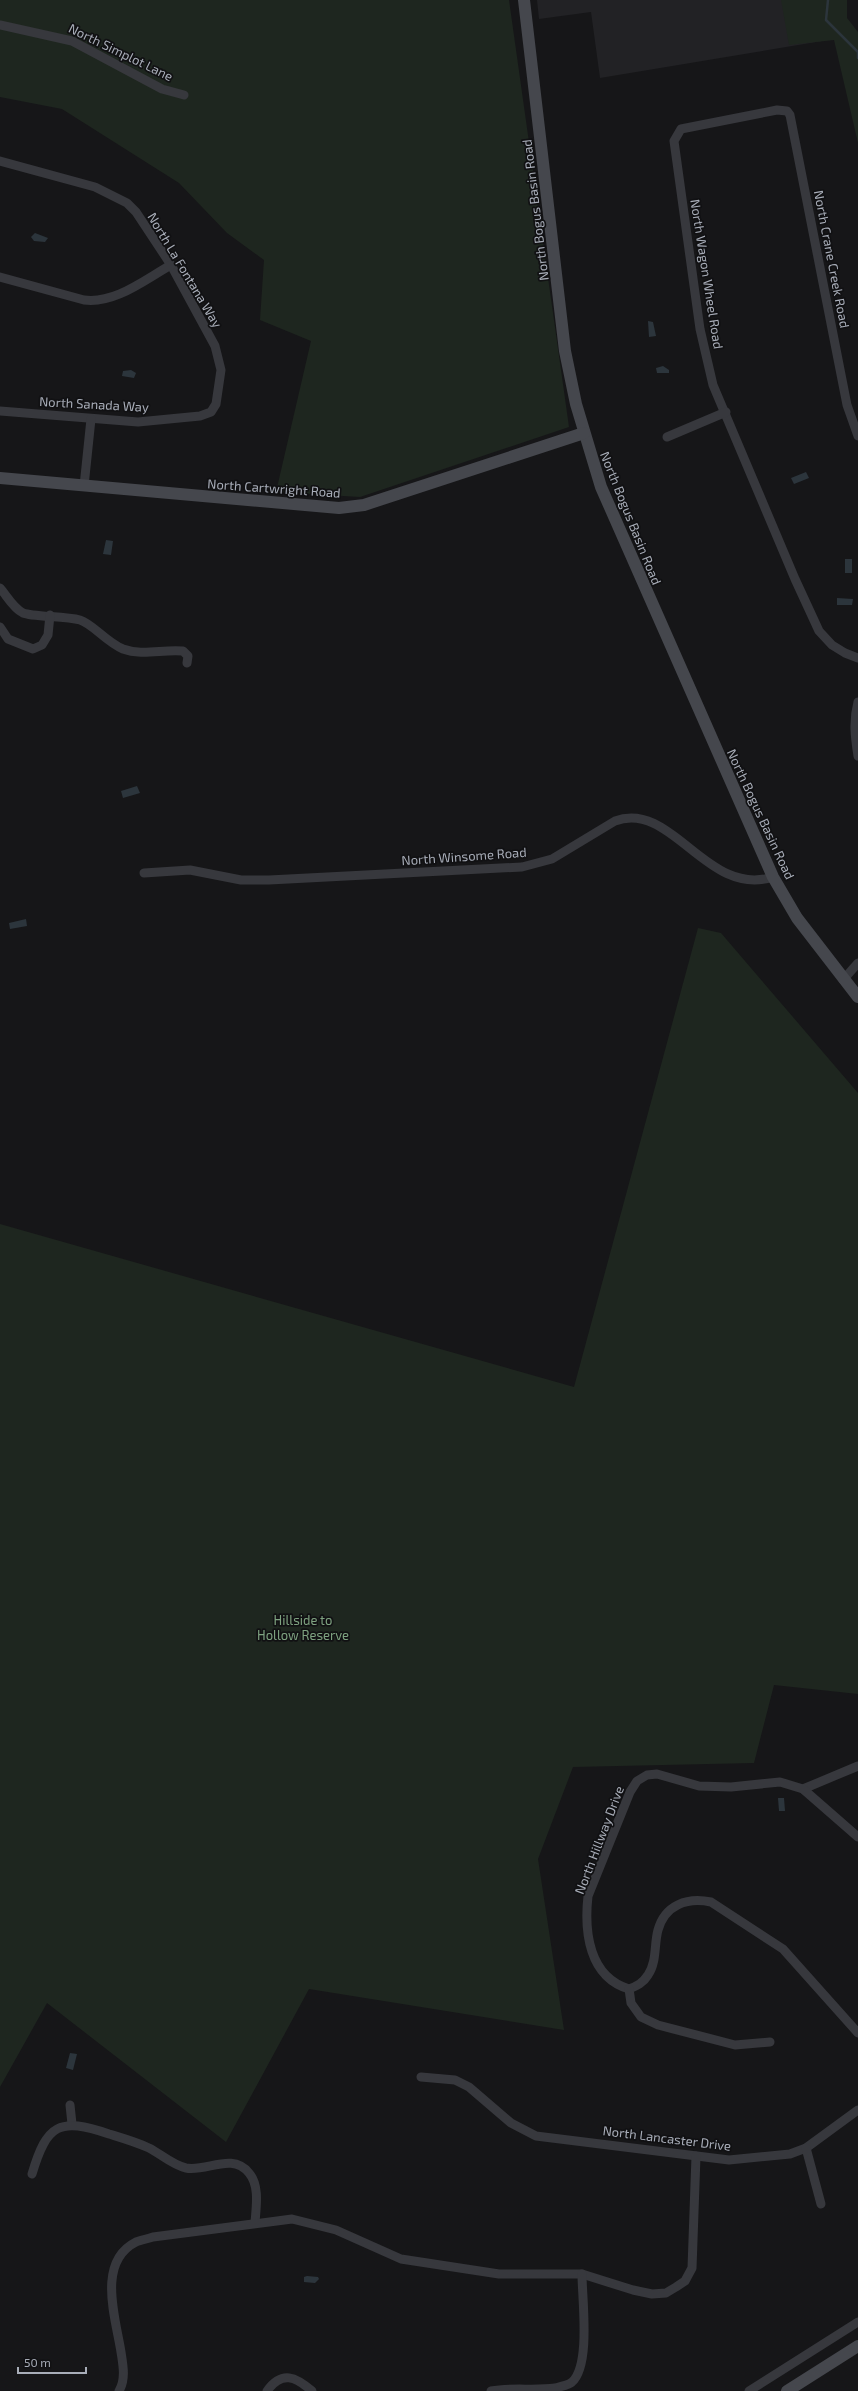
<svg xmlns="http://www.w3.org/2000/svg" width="858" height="2391" font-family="'Exo 2',sans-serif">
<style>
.built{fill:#222225}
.green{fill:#1e261f}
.water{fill:#2c353c}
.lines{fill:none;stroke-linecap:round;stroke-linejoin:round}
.stream{stroke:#2c353c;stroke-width:2.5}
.street{stroke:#37383d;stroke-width:9}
.secondary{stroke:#45474d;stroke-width:12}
.labels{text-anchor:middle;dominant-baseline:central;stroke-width:3.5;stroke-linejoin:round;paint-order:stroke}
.street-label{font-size:13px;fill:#a8adb8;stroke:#111113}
.park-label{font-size:13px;fill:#7fa381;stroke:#111113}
</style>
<rect width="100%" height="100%" fill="#161618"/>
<polygon class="built" points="537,0 832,0 834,39 600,78 591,12 539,19"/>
<g class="green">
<polygon points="0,0 509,0 569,427 360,497 276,492 311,341 260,320 264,260 227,233 179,183 62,109 0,97"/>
<polygon points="781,0 847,0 847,18 858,32 858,143 834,40 789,45"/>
<polygon points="698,928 721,933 858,1093 858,1694 774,1685 754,1763 573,1767 538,1859 564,2030 309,1989 226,2142 47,2003 0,2087 0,1224 574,1387"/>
</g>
<g class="water">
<polygon points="35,233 48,238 45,242 34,241 31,237"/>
<polygon points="648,321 653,322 656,336 649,337"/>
<polygon points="663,366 669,370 669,373 657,373 656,368"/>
<polygon points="131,370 136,373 134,378 122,376 123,371"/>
<polygon points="806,472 809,478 794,484 791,478"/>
<polygon points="106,540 113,541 111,555 103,554"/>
<rect x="845" y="559" width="7" height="14"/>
<polygon points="837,598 853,599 852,605 837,605"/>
<polygon points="137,786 140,793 123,798 121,791"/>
<polygon points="26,919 27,926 10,929 9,923"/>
<polygon points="778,1798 784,1798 785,1811 779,1811"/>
<polygon points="70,2053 77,2054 73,2070 66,2068"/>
<polygon points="307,2276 318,2277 319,2279 315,2283 304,2282 304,2277"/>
</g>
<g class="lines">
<polyline class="stream" points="828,0 826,20 858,52 858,58"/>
<g class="street">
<polyline points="0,25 72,41 162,89 184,95"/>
<polyline points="0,161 95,187 127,203 136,212 171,265 215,346 221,370 216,404 211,412 200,416 138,422 0,411"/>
<path d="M0 277 84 300C115 304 144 280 171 265"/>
<polyline points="858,436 847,405 790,115 787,111 777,110 681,129 674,141 700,329 713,385 795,579 819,631 832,645 845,653 858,658"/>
<polyline points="667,437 726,412"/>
<polyline points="84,486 91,419"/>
<path d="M0 588C7 596 13 608 23 613 33 617 65 616 80 620 93 624 106 642 123 649 142 656 163 649 183 651L188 656 187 663"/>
<polyline points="0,627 8,639 33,649 42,645 48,635 50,615"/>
<path d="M858 702C853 721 855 737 858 756"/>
<path d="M144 873 190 870 241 880H269L522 867 552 859 615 821C673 800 706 898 773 877"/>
<polyline points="843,980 858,963"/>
<polyline points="803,1789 858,1766"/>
<path d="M858 1837 803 1789 780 1782 731 1787 699 1786 657 1774 647 1775 637 1781 630 1792 588 1896C584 1932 589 1977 629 1989 637 1986 643 1983 648 1975 657 1962 654 1944 658 1930 665 1905 687 1897 711 1902L783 1949 858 2033"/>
<polyline points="629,1989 631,2003 641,2017 658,2025 735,2045 770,2042"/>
<polyline points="421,2077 455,2080 469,2087 511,2123 536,2136 729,2160 790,2154 806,2148 858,2110"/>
<polyline points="70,2105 72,2124"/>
<polyline points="806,2148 821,2204"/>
<path d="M32 2174C47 2124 59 2117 109 2134 122 2138 136 2142 149 2148 161 2154 172 2165 186 2168 207 2172 232 2152 249 2173 260 2186 256 2207 255 2223"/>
<path d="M119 2391C126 2379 123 2365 121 2352 116 2319 96 2262 136 2242 141 2240 147 2239 153 2237L292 2219 336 2230 401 2259 499 2274H582L633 2290 652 2294 666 2293 676 2287 685 2281 692 2268 696 2156"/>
<path d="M267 2391C282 2370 296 2377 312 2391"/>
<path d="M491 2391C512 2387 534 2391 555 2388 559 2387 569 2385 572 2382 591 2365 582 2299 582 2274"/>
<polyline points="749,2391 858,2322"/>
</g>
<g class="secondary">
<polyline points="524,0 565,351 576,404 601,487 773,877 797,918 858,997"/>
<polyline points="0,478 339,508 364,505 584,433"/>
<polyline points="787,2391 858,2346"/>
</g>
</g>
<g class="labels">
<g class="street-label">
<text transform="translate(121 52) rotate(26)">North Simplot Lane</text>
<text transform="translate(535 210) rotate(-97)">North Bogus Basin Road</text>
<text transform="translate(832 259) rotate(79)">North Crane Creek Road</text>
<text transform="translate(185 270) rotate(59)">North La Fontana Way</text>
<text transform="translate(707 274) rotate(81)">North Wagon Wheel Road</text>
<text transform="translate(94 404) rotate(3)">North Sanada Way</text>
<text transform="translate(274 488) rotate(4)">North Cartwright Road</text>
<text transform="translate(631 518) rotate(68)">North Bogus Basin Road</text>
<text transform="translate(761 814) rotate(65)">North Bogus Basin Road</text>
<text transform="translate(464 856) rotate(-4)">North Winsome Road</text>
<text transform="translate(599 1840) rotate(-69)">North Hillway Drive</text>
<text transform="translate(667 2138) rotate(7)">North Lancaster Drive</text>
</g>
<g class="park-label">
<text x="303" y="1620">Hillside to<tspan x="303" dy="15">Hollow Reserve</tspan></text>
</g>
</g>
<path d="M18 2367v6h68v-6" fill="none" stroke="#a8adb8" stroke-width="2"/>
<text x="24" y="2367" font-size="12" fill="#a8adb8" stroke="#111113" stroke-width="3" paint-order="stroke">50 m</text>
</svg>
